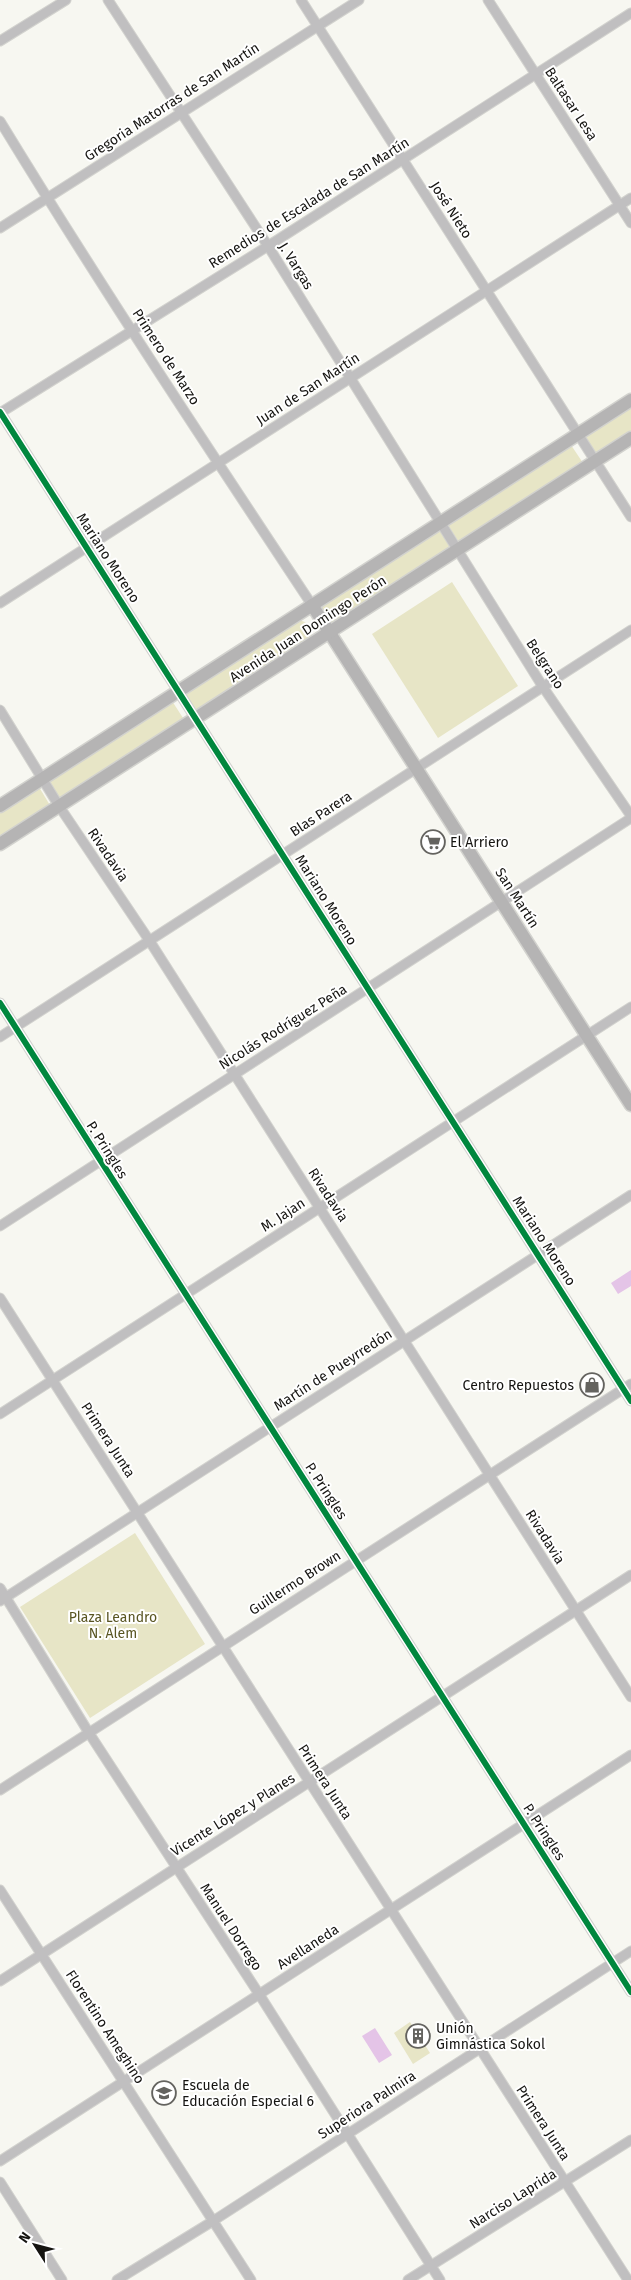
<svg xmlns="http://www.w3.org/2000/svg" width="631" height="2280" font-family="'Fira Sans',sans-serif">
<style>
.green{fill:#e7e5c6}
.water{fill:#e4c4e7}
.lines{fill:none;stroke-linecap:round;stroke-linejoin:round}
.street-casing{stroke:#d2d2ce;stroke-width:11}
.secondary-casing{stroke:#d2d2ce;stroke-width:15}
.street{stroke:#c0bfc0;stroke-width:9}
.secondary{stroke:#b5b4b4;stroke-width:12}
.cycleway-casing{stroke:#fff;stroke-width:9}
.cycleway{stroke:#00873e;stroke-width:6}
.labels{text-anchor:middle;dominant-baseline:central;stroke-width:4;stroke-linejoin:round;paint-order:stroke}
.street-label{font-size:14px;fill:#151411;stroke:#fff}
.poi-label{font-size:14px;fill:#151411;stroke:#fff;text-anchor:start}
.park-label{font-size:14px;fill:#595522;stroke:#fff}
</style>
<rect width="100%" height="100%" fill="#f7f7f1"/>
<g class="green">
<polygon points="631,403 631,432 595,456 582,435"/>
<polygon points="569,442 583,463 460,544 446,522"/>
<polygon points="438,528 451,549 334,624 327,622 319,609 327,600"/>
<polygon points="452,582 518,686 438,738 372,634"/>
<path d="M299 620C310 623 312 628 312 638L195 713 183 694Z"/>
<polygon points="172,701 185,721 61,801 48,781"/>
<polygon points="39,787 51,807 0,839 0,812"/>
<polygon points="135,1533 205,1644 90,1718 20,1607"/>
<polygon points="410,2022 430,2053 413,2064 394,2033"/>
</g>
<g class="water">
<polygon points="631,1270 631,1286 618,1294 611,1283"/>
<polygon points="375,2028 392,2055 379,2063 362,2036"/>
</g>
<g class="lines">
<g class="street-casing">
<g id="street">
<polyline points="108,0 268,246 543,687 631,816"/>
<polyline points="301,0 631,517"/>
<polyline points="488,0 631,223"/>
<polyline points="0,41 66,0"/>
<path d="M0 121C100 285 206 445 312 605"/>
<polyline points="0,228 359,0"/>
<polyline points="0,412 631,1401"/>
<polyline points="0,413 268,246 631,13"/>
<polyline points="0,603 631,198"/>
<polyline points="0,710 59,806 149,940 631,1697"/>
<polyline points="0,1003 631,1992"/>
<polyline points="0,1037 631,630"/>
<polyline points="0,1226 631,818"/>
<polyline points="0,1298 628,2280"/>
<polyline points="0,1414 631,1007"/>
<polyline points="0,1588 89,1733 259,1994 440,2280"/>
<polyline points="0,1601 631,1195"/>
<polyline points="0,1790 631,1384"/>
<polyline points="0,1890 251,2280"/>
<polyline points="0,1981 631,1575"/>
<polyline points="0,2161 631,1755"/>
<polyline points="0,2182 62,2280"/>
<polyline points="117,2280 213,2221 631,1951"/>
<polyline points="408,2280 631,2140"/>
</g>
</g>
<g class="secondary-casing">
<g id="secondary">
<polyline points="312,605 631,1105"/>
<polyline points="0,806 631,400"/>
<polyline points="0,844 631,438"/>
</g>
</g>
<use href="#street" class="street"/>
<use href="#secondary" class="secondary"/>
<g class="cycleway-casing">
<g id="cycleway">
<polyline points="0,412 631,1401"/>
<polyline points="0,1003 631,1992"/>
</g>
</g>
<use href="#cycleway" class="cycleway"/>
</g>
<defs>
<g id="supermarket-ring" transform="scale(1.25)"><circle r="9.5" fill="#fff" stroke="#64635f" stroke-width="1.5"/><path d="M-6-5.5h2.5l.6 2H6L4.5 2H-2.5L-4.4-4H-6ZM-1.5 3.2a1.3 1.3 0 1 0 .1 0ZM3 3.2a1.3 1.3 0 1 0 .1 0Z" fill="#64635f"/></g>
<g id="shop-ring" transform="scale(1.25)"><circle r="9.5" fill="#fff" stroke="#64635f" stroke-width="1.5"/><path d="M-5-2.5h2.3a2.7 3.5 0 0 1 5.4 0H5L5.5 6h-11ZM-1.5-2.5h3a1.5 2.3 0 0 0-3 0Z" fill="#64635f"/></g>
<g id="building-ring" transform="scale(1.25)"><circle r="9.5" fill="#fff" stroke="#64635f" stroke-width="1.5"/><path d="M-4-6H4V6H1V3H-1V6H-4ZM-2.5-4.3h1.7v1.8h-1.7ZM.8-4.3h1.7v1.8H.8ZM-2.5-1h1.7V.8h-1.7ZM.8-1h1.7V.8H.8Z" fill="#64635f"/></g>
<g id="school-ring" transform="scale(1.25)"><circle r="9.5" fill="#fff" stroke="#64635f" stroke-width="1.5"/><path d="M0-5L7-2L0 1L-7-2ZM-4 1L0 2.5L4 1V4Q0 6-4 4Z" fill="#64635f"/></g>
</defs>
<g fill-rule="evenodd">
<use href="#supermarket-ring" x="433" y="842"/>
<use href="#shop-ring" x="592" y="1385"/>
<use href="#building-ring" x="418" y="2036"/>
<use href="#school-ring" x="164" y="2093"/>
</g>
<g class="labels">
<g class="street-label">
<text transform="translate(172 102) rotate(-33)">Gregoria Matorras de San Martín</text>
<text transform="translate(571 104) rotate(57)">Baltasar Lesa</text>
<text transform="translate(309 203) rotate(-32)">Remedios de Escalada de San Martín</text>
<text transform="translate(451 210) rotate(57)">José Nieto</text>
<text transform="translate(296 266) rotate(58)">J. Vargas</text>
<text transform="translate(166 357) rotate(57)">Primero de Marzo</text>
<text transform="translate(308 389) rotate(-33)">Juan de San Martín</text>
<text transform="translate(108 558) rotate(57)">Mariano Moreno</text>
<text transform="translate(308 629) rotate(-33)">Avenida Juan Domingo Perón</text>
<text transform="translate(545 664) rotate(57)">Belgrano</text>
<text transform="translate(321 814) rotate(-33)">Blas Parera</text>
<text transform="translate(108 855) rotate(56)">Rivadavia</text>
<text transform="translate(517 898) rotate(57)">San Martín</text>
<text transform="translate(326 900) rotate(58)">Mariano Moreno</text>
<text transform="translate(283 1027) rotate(-32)">Nicolás Rodríguez Peña</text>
<text transform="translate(107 1150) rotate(58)">P. Pringles</text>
<text transform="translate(328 1195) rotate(57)">Rivadavia</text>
<text transform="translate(283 1215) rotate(-33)">M. Jajan</text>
<text transform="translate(544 1241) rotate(57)">Mariano Moreno</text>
<text transform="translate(333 1370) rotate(-33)">Martín de Pueyrredón</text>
<text transform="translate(108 1440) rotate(57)">Primera Junta</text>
<text transform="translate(326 1491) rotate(57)">P. Pringles</text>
<text transform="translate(545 1537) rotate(58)">Rivadavia</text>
<text transform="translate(295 1583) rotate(-33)">Guillermo Brown</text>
<text transform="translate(325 1782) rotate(57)">Primera Junta</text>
<text transform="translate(233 1815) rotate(-32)">Vicente López y Planes</text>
<text transform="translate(544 1832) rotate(57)">P. Pringles</text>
<text transform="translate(231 1927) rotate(57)">Manuel Dorrego</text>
<text transform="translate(308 1947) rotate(-33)">Avellaneda</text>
<text transform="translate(105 2027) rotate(57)">Florentino Ameghino</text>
<text transform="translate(367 2105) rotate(-33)">Superiora Palmira</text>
<text transform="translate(543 2123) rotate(57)">Primera Junta</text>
<text transform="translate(513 2199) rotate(-32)">Narciso Laprida</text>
</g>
<g class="poi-label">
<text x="450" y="842">El Arriero</text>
<text x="574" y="1385" text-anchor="end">Centro Repuestos</text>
<text x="436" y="2028">Unión<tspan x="436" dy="16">Gimnástica Sokol</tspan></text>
<text x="182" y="2085">Escuela de<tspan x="182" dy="16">Educación Especial 6</tspan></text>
</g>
<g class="park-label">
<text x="113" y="1617">Plaza Leandro<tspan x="113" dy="16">N. Alem</tspan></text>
</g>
</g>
<g transform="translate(35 2245) rotate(306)" stroke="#ffffff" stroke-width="4" paint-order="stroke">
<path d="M0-4L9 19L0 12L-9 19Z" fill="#151411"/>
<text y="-8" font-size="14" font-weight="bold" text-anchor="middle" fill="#151411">N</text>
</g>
</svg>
